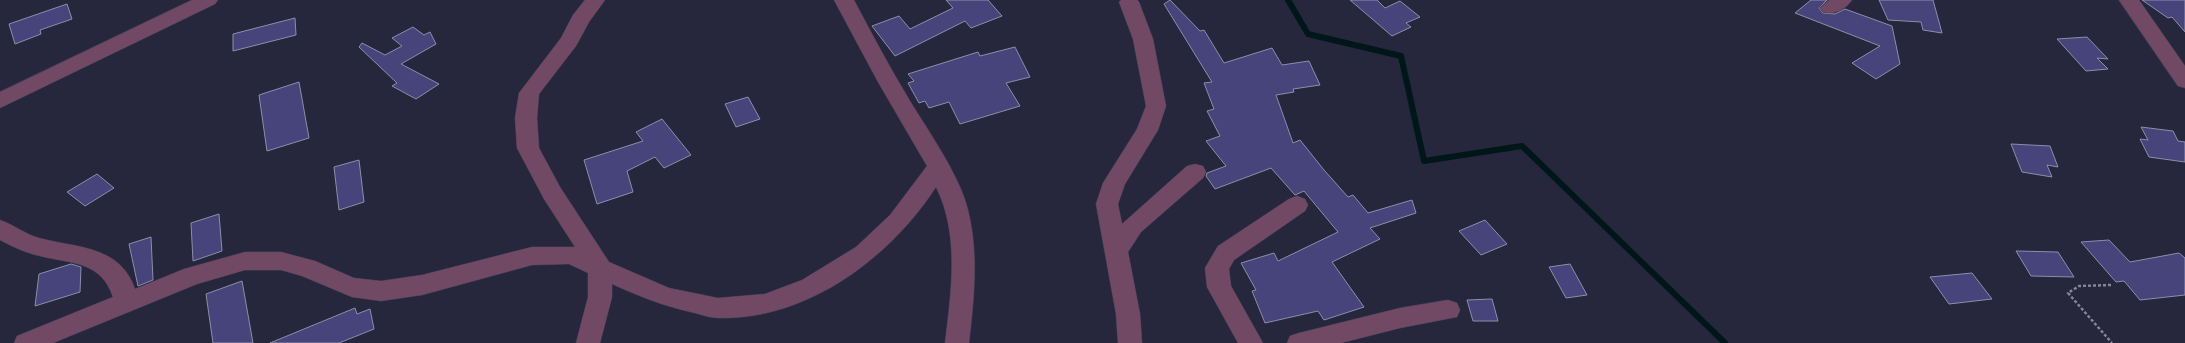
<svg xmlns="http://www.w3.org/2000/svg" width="2185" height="343" font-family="Montserrat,sans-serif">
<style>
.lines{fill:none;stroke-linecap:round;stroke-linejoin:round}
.stream{stroke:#001719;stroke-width:6}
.building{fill:#46447b;stroke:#8d8eaa}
.street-casing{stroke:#414156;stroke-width:1}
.path{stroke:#868699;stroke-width:2.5;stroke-dasharray:3 2;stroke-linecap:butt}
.street{fill:#714965;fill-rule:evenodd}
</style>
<rect width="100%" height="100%" fill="#26263c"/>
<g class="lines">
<polyline class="stream" points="1288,0 1308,34 1401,56 1424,161 1522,146 1725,343"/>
</g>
<g class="building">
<polygon points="946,0 988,0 1002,16 971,28 965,21 895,56 872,26 899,16 910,29 953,8"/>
<polygon points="1170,0 1200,31 1204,30 1224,63 1272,48 1282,65 1309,61 1320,85 1293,89 1294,92 1276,95 1293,143 1300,140 1324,170 1348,197 1353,195 1368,213 1412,200 1416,213 1370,228 1380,239 1332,262 1364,307 1324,320 1318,311 1265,323 1252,291 1256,290 1241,263 1274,253 1278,261 1338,232 1304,191 1295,195 1271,168 1215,189 1206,176 1207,173 1226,166 1206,141 1220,136 1207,111 1214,109 1204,83 1212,82 1164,4"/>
<polygon points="1350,0 1377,0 1385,8 1400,1 1420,17 1406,23 1411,27 1392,36"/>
<polygon points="1811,0 1827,0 1819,8 1823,13 1835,14 1845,9 1892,26 1900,64 1876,79 1852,63 1880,46 1795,13"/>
<polygon points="1879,0 1933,0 1942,33 1923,30 1921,22 1888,20"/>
<polygon points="2142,0 2185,0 2185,32 2172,17 2168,18"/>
<polygon points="67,4 72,19 40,30 41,34 15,44 9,24"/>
<polygon points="295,18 296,35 233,51 233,34"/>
<polygon points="413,27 424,35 430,32 436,44 401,64 439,84 416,99 392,86 397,83 359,47 362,43 385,55 402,46 392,38"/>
<polygon points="2087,37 2108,59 2097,58 2108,69 2086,71 2057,39"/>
<polygon points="1015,47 1030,77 1006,83 1020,106 960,124 949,102 929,108 925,101 919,103 908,83 914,81 908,74 978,52 980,56"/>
<polygon points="299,82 309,138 267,151 259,95"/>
<polygon points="748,97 760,119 736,127 725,104"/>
<polygon points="662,119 691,155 664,168 655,157 627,171 633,192 597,204 584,160 643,141 636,132"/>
<polygon points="2141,127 2173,131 2178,141 2185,142 2185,162 2149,157 2140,139 2148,140"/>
<polygon points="2011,144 2050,146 2058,167 2047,165 2052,177 2022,172"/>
<polygon points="359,160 364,202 339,210 334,167"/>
<polygon points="97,174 114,188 85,206 67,192"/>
<polygon points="219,214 222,251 193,261 191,223"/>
<polygon points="1485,220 1507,244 1481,255 1459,231"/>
<polygon points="151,237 153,280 138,286 129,244"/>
<polygon points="2109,240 2130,262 2179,253 2185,258 2185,295 2140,300 2124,281 2116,282 2081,242"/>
<polygon points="2016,251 2058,252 2074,277 2031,276"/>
<polygon points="71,264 81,267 80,292 35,306 39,274"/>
<polygon points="1570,264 1587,295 1566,298 1549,267"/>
<polygon points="1972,273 1992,299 1949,304 1930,277"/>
<polygon points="242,281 253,343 213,343 206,294"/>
<polygon points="1492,299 1498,321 1473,321 1467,300"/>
<polygon points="355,308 357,314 370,309 374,329 339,343 270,343"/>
</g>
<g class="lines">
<g class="street-casing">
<g id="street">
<polygon points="192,0 218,0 215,4 0,108 0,92"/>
<path d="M585 0H605L589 22 576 46 539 94 537 118 539 148 560 187 609 262 669 288 718 298 765 294 802 280 856 247 890 215 927 166 878 82 834 0H854C872 34 890 68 910 101 929 132 960 176 968 210 979 254 974 299 969 343H945C951 292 960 235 936 187 890 258 807 320 719 318 711 318 702 315 695 313 663 306 641 297 612 284V297L600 343H576L588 297V273L569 264 532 265 422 295 381 301 352 297 302 276 281 270H245L197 284 53 343H14L17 336 113 297C101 261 72 264 40 256 26 253 13 247 0 240V220C14 225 25 234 39 238 76 248 120 245 135 289L184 269 245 252H281L315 261 354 278 381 281 422 275 532 247H575L544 199 517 148 515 118 519 93 561 38 573 15Z"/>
<polygon points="1121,0 1137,0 1139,2 1153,39 1166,106 1158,130 1125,184 1118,204 1122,224 1187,166 1195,164 1203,166 1206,172 1203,178 1141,232 1128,252 1140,314 1142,343 1118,343 1116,314 1096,204 1103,183 1137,129 1146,106 1133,39 1119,2"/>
<path d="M1829 0H1852C1845 10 1834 15 1823 12L1820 8Z"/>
<polygon points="2119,0 2139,0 2185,66 2185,88 2178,86"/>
<polygon points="1297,196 1305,199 1308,205 1305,211 1234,260 1229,269 1231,286 1263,343 1238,343 1207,287 1205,268 1218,246 1289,199"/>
<polygon points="1448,300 1457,303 1460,310 1457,317 1400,328 1341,343 1287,343 1290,336 1299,333 1400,308"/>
</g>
</g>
<polyline class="path" points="2111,285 2079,286 2068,293 2112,343"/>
<use href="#street" class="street"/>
</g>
</svg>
